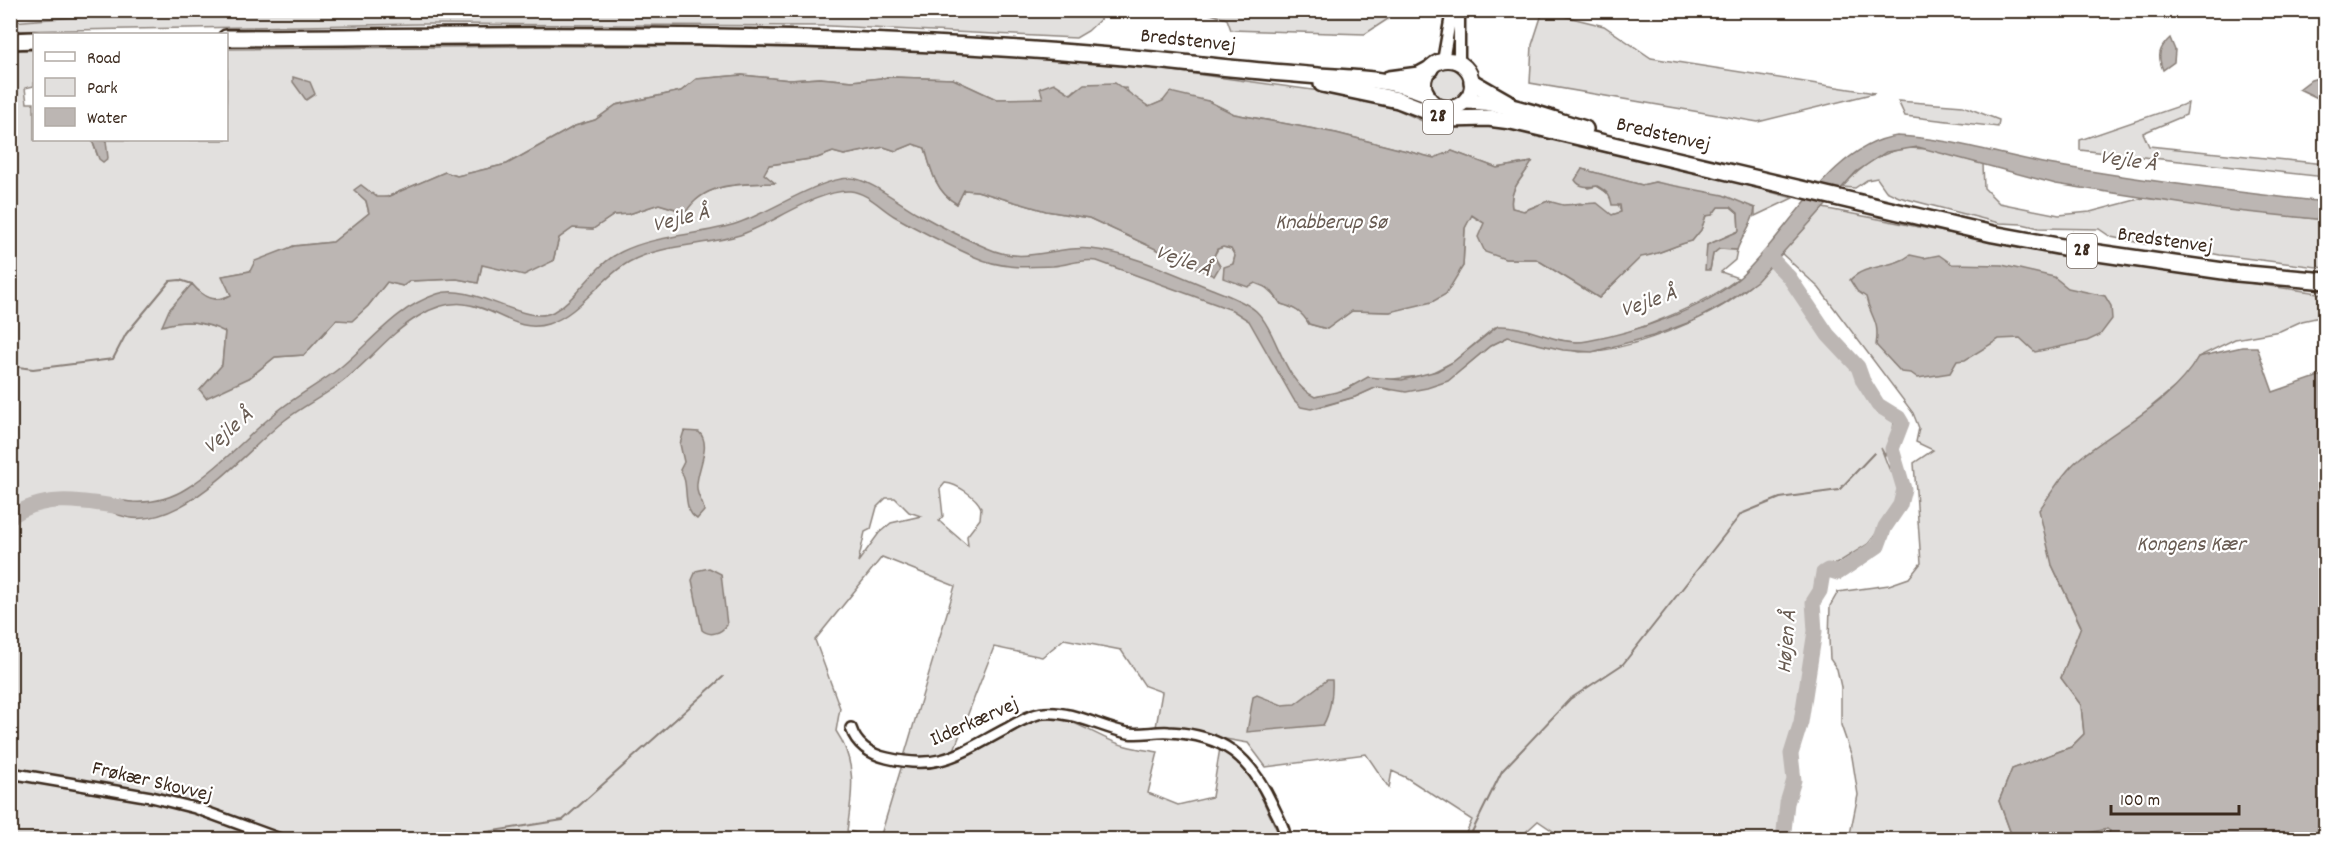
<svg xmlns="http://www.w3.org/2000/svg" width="2336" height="850" font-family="Dekko,sans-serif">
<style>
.green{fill:#e2e0de;stroke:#8e857e;stroke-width:1.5;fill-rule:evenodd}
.water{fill:#bcb6b3;stroke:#887e77;stroke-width:1.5}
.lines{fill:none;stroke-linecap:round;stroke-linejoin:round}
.stream{stroke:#887e77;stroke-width:2}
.river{stroke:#bcb6b3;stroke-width:15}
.minor-casing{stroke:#3b2a1e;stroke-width:14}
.tertiary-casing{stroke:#3b2a1e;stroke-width:15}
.primary-casing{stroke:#3b2a1e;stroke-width:18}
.trunk-casing{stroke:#3b2a1e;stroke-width:20}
.minor{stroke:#fff;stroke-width:9}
.tertiary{stroke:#fff;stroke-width:10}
.primary{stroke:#fff;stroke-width:14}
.trunk{stroke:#fff;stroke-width:15}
.labels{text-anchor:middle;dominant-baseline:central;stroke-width:4.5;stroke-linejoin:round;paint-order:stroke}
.shield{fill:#fff;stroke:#766a62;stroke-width:1.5}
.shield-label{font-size:20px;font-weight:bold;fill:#3b2a1e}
.street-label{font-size:21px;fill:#3b2a1e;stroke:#fff}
.water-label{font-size:22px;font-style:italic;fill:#685b52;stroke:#fff}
</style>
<rect width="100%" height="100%" fill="#fff"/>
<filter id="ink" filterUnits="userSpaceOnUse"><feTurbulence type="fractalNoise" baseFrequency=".0167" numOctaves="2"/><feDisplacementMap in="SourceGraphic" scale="12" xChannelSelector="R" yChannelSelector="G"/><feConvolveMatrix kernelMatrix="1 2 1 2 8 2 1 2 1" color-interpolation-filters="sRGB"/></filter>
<g filter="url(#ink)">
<g class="green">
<polygon points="165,10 1109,10 1109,11 1088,31 1076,38 830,26 419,24 11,31 11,22"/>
<polygon points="1388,11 1388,19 1365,34 1231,30 1227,19 1201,11"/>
<polygon points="1543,11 1604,26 1651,58 1875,93 1758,122 1530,83 1532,45"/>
<path d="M547 46H706L920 51 1129 65 1320 91 1390 106 1433 126 1489 123 1640 156 1793 198 1755 216V208L1655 182 1642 185 1582 169 1588 188 1597 186C1606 191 1619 201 1621 212L1612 215 1580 203 1563 206 1548 201 1523 211 1512 208C1508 189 1523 178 1532 162L1497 168 1452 151 1434 158 1336 133 1234 114 1208 101H1163L1149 107 1130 95 1126 88 1075 90 1071 94 1021 100 996 99 953 79 891 77 852 81 820 78 790 80 742 75 697 79 681 91 616 105 595 120 575 126 507 164 457 176 445 172 387 197 366 201 369 213 333 242 293 246 250 271 223 276 231 295C214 303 204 298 192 284L163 325C186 319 203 322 225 331L222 365 200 390 249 378 275 357 304 355 336 320H352L368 306 387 282 402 286 410 281 457 279 478 283 482 265 553 261 559 238 573 228 593 229 614 215 629 214 659 204 685 212C705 182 741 184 774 183L763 174 769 165 817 158 833 152 844 155 884 147 896 151 913 144 925 148C931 170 936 192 957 204L964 190 977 191 1046 211 1089 218 1195 267 1214 256 1218 249 1223 247 1231 249 1235 256 1233 264C1250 278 1269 286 1281 304 1295 308 1302 312 1309 324L1327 329 1352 311 1390 312 1460 270 1463 266 1465 228 1471 215 1484 223 1505 259H1536L1599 298 1641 256C1659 255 1674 245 1692 241L1701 230 1706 215H1712L1718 207H1731L1738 213 1739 231 1707 245 1710 270 1713 254 1719 249 1737 250 1735 260 1721 272 1738 278C1710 302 1617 342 1581 342 1558 342 1519 331 1495 327L1453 362 1427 375 1360 383 1334 394 1313 397 1317 408 1355 397 1377 387 1391 390 1462 369 1490 346 1508 337 1580 352C1627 352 1708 320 1744 291 1756 282 1764 272 1774 261L1824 335 1853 369 1871 404 1894 420 1893 433 1885 455 1881 448 1890 471 1899 478 1896 504 1886 514 1879 530 1868 544 1836 564H1828L1820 572V591L1813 602 1815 631 1811 663 1801 722 1791 754 1794 780 1787 803 1783 839H1565L1538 821 1518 839H1463L1472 820 1407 778 1392 771 1389 788 1366 754 1266 767 1248 743 1156 727 1162 692 1145 686 1121 650 1064 639 1042 657 994 647 954 750 931 761 903 760 955 586 882 557 815 640 840 708 836 731C858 763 852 795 847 831L880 838 902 765C956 780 993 723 1043 718 1073 715 1098 739 1126 746 1136 749 1147 750 1158 752L1148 793 1178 805 1212 797 1220 748 1234 755 1248 769 1281 839H1242L1241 834 1232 831 1226 840 11 839V775L82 790 11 770V50H34V86L25 88 27 103H34V140H92L97 154 104 140H226L227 49ZM945 483C957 484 977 497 981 508L980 519 967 536 968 546 939 521 943 516 940 489ZM886 498H895L909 512 921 516 891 523 879 533 858 562 865 532 871 529 877 507Z"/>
<circle cx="1448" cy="84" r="18"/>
<polygon points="1898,101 1963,106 1999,120 1998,127 1905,116"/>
<polygon points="2188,103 2186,115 2143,133 2149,146 2325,164 2325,177 2080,150 2080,140"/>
<path d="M1908 148 1928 149 1983 164 1984 188 1999 203 2059 215 2090 212 2143 198 2325 220V268L2220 255 2199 251 2188 244H2145L2111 237 2099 229 2039 228 2022 224 1999 223 1899 197 1886 191 1877 178 1867 180 1855 188 1842 187C1862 166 1879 152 1908 148Z"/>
<polygon points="1823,208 2070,257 2325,294 2325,316 2302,321 2280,331 2235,339 2198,357 2187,377 2152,406 2052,565 2081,627 2061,678 2081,705 2084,734 2071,747 2012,769 1999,801 2013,839 1849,839 1858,795 1852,757 1841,725 1841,687 1837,669 1830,659 1829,639 1830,606 1838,592 1889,585 1909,578 1921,563 1914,463 1933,450 1916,442 1919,428 1913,413 1819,288 1781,253"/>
</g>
<g class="water">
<path d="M2170 38 2175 50 2174 62 2163 70C2157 56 2159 48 2170 38Z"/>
<path d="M742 75 790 80 820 78 852 81 891 77 953 79 996 99 1043 98 1040 88 1054 83 1071 94 1084 84 1115 83 1149 107 1163 101 1170 92 1208 101 1234 114 1336 133 1434 158 1452 151 1497 168 1532 162C1523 178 1508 189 1512 208L1524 211 1548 201 1563 205 1597 203 1612 215 1621 212 1620 205H1612C1610 194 1606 191 1597 186 1588 187 1580 188 1575 180L1582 169 1642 185 1655 182 1723 195 1755 208C1754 223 1742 235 1737 250L1719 249 1713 254 1710 270H1705L1707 245 1739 231 1738 213 1731 207H1718L1712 215 1706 216 1701 230 1692 241C1674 245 1659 255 1641 257L1599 298 1536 259H1505L1485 252 1478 237 1484 223 1472 215 1465 228 1463 266 1446 294 1432 302 1390 312 1352 311 1327 329 1309 324C1302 312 1295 308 1281 304L1270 289 1255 283 1248 287 1223 278 1224 267 1233 264 1235 256 1231 249 1223 247 1217 249 1214 256 1220 266 1214 276 1089 218 1046 211 977 191 964 190 957 204C936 192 931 171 925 148L913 144 896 151 884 147 844 155 833 152 817 158 769 165 764 174 775 183C742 184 705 181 686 212L659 204 629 214 614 215 593 229 573 228 559 238 553 261 524 275 482 265 478 283 457 279 410 281 403 286 387 282 368 306 352 321 336 320 304 355 275 357 249 378 206 398 200 390 222 365 225 332C203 321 185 319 162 326L169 310 192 284C204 298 214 304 231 295L222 276 250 271 255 261 294 246 333 242 369 213 366 201 354 190 361 185 377 197H387L445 172 457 176 507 164 575 126 595 120 616 105 681 91 696 79Z"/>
<polygon points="2325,76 2324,101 2299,89 2311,80"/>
<polygon points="293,77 310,82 315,94 306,100 293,82"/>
<path d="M1897 136C1950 138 2002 156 2054 165 2145 181 2234 192 2325 202V220L2217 209 2056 184 1918 147 1886 152 1856 172 1757 281 1723 305 1693 321 1653 336 1592 352 1563 350 1508 337 1490 346 1448 381 1427 388 1406 392 1377 387 1355 397 1311 409 1301 407 1294 400 1249 321 1232 310 1097 261C1081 258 1069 265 1053 266 1025 267 1002 269 975 257 948 245 920 231 894 216 881 208 866 192 850 191 819 189 771 225 740 235 704 246 662 244 629 262 600 278 580 314 548 324 504 338 480 279 419 316 390 333 372 358 346 379 327 395 304 405 285 420 240 455 163 556 100 504 112 497 120 501 133 502 153 503 170 499 187 488 219 468 244 439 273 415 294 396 321 384 342 366 374 339 396 308 437 294 472 281 525 327 553 312 580 297 593 265 621 252 657 234 700 236 738 223 769 213 818 179 849 178 866 177 901 204 917 213 940 226 963 238 987 248 1026 266 1054 245 1091 249 1131 253 1174 274 1212 289 1225 294 1245 301 1256 311 1278 332 1283 382 1315 397L1345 390 1368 377 1402 380 1437 371 1453 362 1498 326C1528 324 1558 347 1587 341 1633 333 1702 310 1738 279 1786 237 1830 145 1897 136Z"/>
<polygon points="92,140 106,141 108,158 103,162 99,159"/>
<path d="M1910 255 1924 258 1939 255 1952 264 2002 265 2054 277 2068 288 2105 296 2111 306 2112 319 2100 335 2087 341 2035 352 2020 338 1999 339 1965 360 1957 361 1950 373 1918 378 1911 373 1901 372 1876 345C1880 320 1871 319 1866 297L1857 291 1850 280C1866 263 1893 269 1910 255Z"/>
<path d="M2242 347H2257L2273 392 2325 374V839H2106L2110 831 2107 829 2089 833 2079 839H2013L1999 801 2012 769 2071 747 2084 734 2081 705 2061 678 2081 626 2052 565 2039 510C2051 494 2063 472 2079 459 2119 426 2172 403 2198 357Z"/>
<path d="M684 431 699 432C713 446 695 472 697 488 697 497 704 503 704 511L697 519C680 508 691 484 680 470L684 462 680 444Z"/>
<path d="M709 568 721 574 727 625C721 633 710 637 702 630L692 580 696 571Z"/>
<path d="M1327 680H1332C1333 693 1330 714 1323 725L1247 732 1253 697 1257 695 1282 705 1295 704Z"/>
</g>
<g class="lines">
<g class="stream">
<polyline points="11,366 33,369 113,359 126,334 170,281 180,280 192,284"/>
<polyline points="435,840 563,820 723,677"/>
<polyline points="1468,840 1502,771 1570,699 1623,664 1741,514 1780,498 1839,490 1874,453"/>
</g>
<g class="river">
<polyline points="1769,256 1789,277 1828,335 1858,367 1863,381 1878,405 1899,418 1902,423 1892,449 1904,489 1900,505 1885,527 1878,546 1838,573 1828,570 1823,573 1820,591 1813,602 1815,631 1801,722 1791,754 1794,780 1787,803 1783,840"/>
<path d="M10 517C46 493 81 501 120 507"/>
</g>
<g class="minor-casing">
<g id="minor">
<path d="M851 728C856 744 870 754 887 758 941 771 960 753 1006 729 1017 723 1031 714 1044 713 1071 710 1102 728 1128 733 1141 735 1156 731 1169 732 1224 735 1250 756 1273 806 1278 817 1285 827 1286 840"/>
<polyline points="10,773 151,797 195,808 283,840"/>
</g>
</g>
<g class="tertiary-casing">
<g id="tertiary">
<polyline points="1443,61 1452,10"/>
<polyline points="1459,63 1459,10"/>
</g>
</g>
<g class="primary-casing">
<circle id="primary" cx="1448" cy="84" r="24"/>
</g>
<g class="trunk-casing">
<g id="trunk">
<path d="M226 38C555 35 884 29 1211 66 1247 70 1283 73 1319 76 1355 78 1392 79 1426 93"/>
<polyline points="10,41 34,40"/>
<polyline points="1389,79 1419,75 1430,69"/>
<polyline points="1472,82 1507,102"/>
<polyline points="1322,84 1398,100 1448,119 1488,118 1511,121 1993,234 2084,251 2237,273 2326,281"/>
<path d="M1466 101C1506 101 1547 118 1585 129"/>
</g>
</g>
<use href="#minor" class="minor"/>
<use href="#tertiary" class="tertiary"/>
<use href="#primary" class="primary"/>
<use href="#trunk" class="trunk"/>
</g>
</g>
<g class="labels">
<g class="shield">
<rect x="1423" y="100" width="30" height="34" rx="4.5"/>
<rect x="2067" y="234" width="30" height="34" rx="4.5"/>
</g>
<g class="shield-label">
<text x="1438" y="117">28</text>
<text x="2082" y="251">28</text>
</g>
<g class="street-label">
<text transform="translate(1188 42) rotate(6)">Bredstenvej</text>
<text transform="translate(1663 136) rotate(13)">Bredstenvej</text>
<text transform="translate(2165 242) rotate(8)">Bredstenvej</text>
<text transform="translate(975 723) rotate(-24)">Ilderkærvej</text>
<text transform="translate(152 783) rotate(13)">Frøkær Skovvej</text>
</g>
<g class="water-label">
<text transform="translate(2128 162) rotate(8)">Vejle Å</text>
<text transform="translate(681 220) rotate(-14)">Vejle Å</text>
<text x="1331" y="223">Knabberup Sø</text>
<text transform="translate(1183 262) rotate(20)">Vejle Å</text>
<text transform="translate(1649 303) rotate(-19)">Vejle Å</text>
<text transform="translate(229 432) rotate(-41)">Vejle Å</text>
<text x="2191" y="545">Kongens Kær</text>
<text transform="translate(1788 642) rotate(-85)">Højen Å</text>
</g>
</g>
<rect width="2336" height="850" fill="none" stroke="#fff" stroke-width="36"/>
<rect x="18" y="18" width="2300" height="814" fill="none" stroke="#3b2a1e" stroke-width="2" filter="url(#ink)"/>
<rect x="33" y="33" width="195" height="108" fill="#ffffff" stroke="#b1aaa5" stroke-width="1.5"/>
<rect x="45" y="52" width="30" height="9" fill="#ffffff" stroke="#b1aaa5" stroke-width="1.5"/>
<text x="87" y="63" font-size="18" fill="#3b2a1e">Road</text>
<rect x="45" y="78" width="30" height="18" fill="#e2e0de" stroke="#b1aaa5" stroke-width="1.5"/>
<text x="87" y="93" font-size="18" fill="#3b2a1e">Park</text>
<rect x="45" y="108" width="30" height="18" fill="#bcb6b3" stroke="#b1aaa5" stroke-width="1.5"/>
<text x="87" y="123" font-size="18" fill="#3b2a1e">Water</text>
<path d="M2111 805v9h128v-9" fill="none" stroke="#3b2a1e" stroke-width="3"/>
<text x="2120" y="805" font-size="18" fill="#3b2a1e" stroke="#ffffff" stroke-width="4.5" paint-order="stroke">100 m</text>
</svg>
